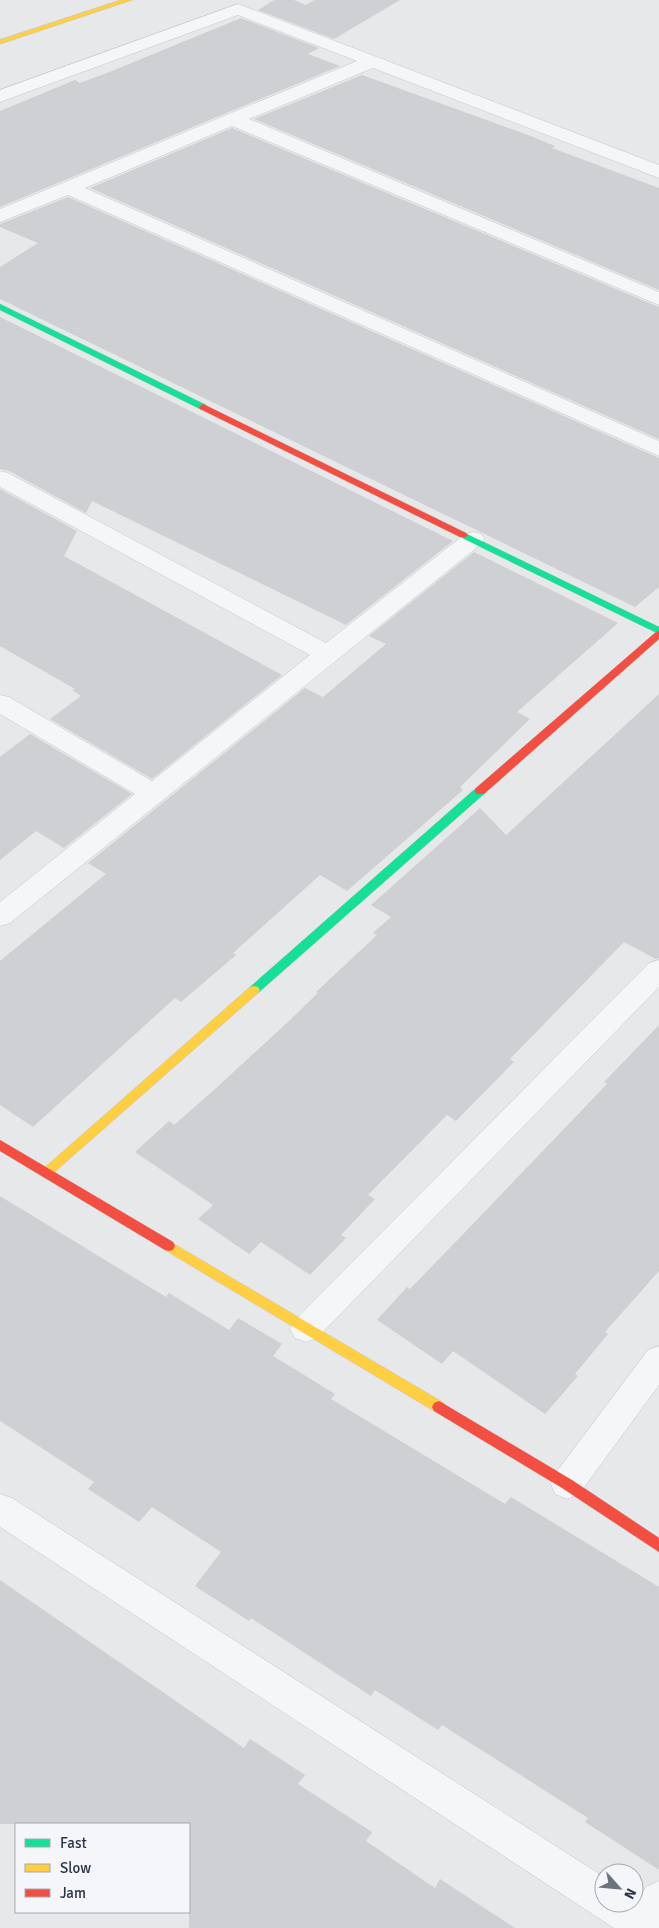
<svg xmlns="http://www.w3.org/2000/svg" width="659" height="1928" font-family="Signika,sans-serif">
<style>
.building{fill:#ced0d3}
.lines{fill:none;stroke-linecap:round;stroke-linejoin:round}
.street-casing{stroke:#c4c6c8;stroke-width:1}
.fast-casing{stroke:#c4c6c8;stroke-width:1}
.slow-casing{stroke:#c4c6c8;stroke-width:1}
.jam-casing{stroke:#c4c6c8;stroke-width:1}
.street{fill:#f5f6f7;fill-rule:evenodd}
.fast{fill:#16e098;fill-rule:evenodd}
.slow{fill:#ffcf43;fill-rule:evenodd}
.jam{fill:#f24e42;fill-rule:evenodd}
</style>
<rect width="100%" height="100%" fill="#e6e8ea"/>
<g class="building">
<polygon points="274,0 294,0 306,5 314,0 400,0 334,39 258,10"/>
<polygon points="241,18 319,48 308,54 340,66 0,207 0,111 75,80 80,83 112,71"/>
<polygon points="362,75 528,135 555,146 552,148 659,188 659,290 254,119"/>
<polygon points="232,128 659,307 659,439 90,188"/>
<polygon points="68,197 659,458 659,587 635,607 0,299 0,267 38,243 0,227 0,224"/>
<polygon points="0,317 453,541 346,625 92,501 86,513 9,471 0,469"/>
<polygon points="0,489 77,531 64,556 282,675 152,779 50,719 81,696 72,690 75,689 0,646"/>
<polygon points="474,552 618,623 517,712 530,719 460,787 463,790 347,891 320,875 233,953 236,955 181,1002 175,998 33,1127 0,1105 0,961 106,874 88,863 305,688 323,697 386,644 369,636"/>
<polygon points="659,694 659,958 656,959 624,942 510,1059 514,1062 456,1121 447,1115 368,1195 375,1199 341,1235 346,1238 310,1275 261,1242 249,1254 198,1219 213,1205 135,1152 169,1121 174,1125 214,1090 289,1021 318,993 316,992 377,935 373,933 391,917 371,905 480,808 506,835"/>
<polygon points="30,734 132,794 64,848 36,831 0,860 0,757"/>
<polygon points="659,1025 659,1271 605,1332 608,1334 575,1374 578,1376 545,1414 453,1351 442,1364 377,1320 407,1287 410,1289 470,1227 607,1084 604,1082"/>
<polygon points="0,1196 166,1297 169,1293 229,1330 238,1318 282,1344 273,1356 335,1394 331,1399 505,1504 511,1497 659,1587 659,1870 585,1822 588,1818 442,1725 438,1730 375,1690 371,1696 251,1618 249,1621 195,1586 221,1552 152,1507 139,1522 88,1489 94,1482 0,1421"/>
<polygon points="0,1580 244,1748 250,1739 305,1775 298,1784 372,1832 366,1841 435,1888 440,1879 515,1928 189,1928 189,1824 0,1824"/>
</g>
<g class="lines">
<g class="street-casing">
<g id="street">
<polygon points="238,4 659,165 659,178 373,68 249,119 659,292 659,305 232,126 85,188 659,441 659,456 68,195 0,222 0,209 357,61 238,15 0,102 0,90"/>
<polygon points="0,471 8,473 326,643 465,534 473,532 481,534 485,539 481,544 10,923 0,926 0,902 135,794 0,714 0,695 9,697 152,781 310,655 0,487"/>
<polygon points="659,960 659,987 317,1338 306,1342 295,1338 290,1329 295,1320 649,963"/>
<polygon points="659,1346 659,1385 579,1494 567,1499 555,1494 551,1484 555,1474 648,1350"/>
<polygon points="0,1494 12,1498 604,1877 604,1903 634,1903 634,1897 638,1899 646,1887 659,1881 659,1928 614,1928 0,1527"/>
</g>
</g>
<g class="fast-casing">
<g id="fast">
<polygon points="0,304 206,405 207,407 203,410 200,409 0,310"/>
<polygon points="463,532 659,627 659,634 460,537 458,535"/>
<polygon points="480,787 484,788 485,791 484,794 258,993 250,993 248,990 250,987 476,788"/>
</g>
</g>
<g class="slow-casing">
<g id="slow">
<polygon points="121,0 132,0 0,44 0,40"/>
<polygon points="254,986 258,987 260,990 258,993 50,1176 46,1178 42,1176 40,1173 42,1170 250,987"/>
<polygon points="169,1241 444,1403 446,1407 444,1411 439,1413 434,1411 165,1250 163,1246 165,1242"/>
</g>
</g>
<g class="jam-casing">
<g id="jam">
<polygon points="203,404 466,533 468,535 466,537 460,537 200,409 199,407"/>
<polygon points="659,631 659,639 484,794 476,794 475,791 476,788 656,632"/>
<polygon points="0,1140 173,1242 175,1246 173,1250 169,1251 165,1250 0,1151"/>
<polygon points="439,1401 572,1480 659,1538 659,1552 562,1488 434,1411 432,1407 434,1403"/>
</g>
</g>
<use href="#street" class="street"/>
<use href="#fast" class="fast"/>
<use href="#slow" class="slow"/>
<use href="#jam" class="jam"/>
</g>
<rect x="15" y="1823" width="175" height="90" fill="#f4f6f9" stroke="#a4a8b1"/>
<rect x="25" y="1839" width="25" height="8" fill="#16e098" stroke="#a4a8b1"/>
<text x="60" y="1848" font-size="15" fill="#2b3445">Fast</text>
<rect x="25" y="1864" width="25" height="8" fill="#ffcf43" stroke="#a4a8b1"/>
<text x="60" y="1873" font-size="15" fill="#2b3445">Slow</text>
<rect x="25" y="1889" width="25" height="8" fill="#f24e42" stroke="#a4a8b1"/>
<text x="60" y="1898" font-size="15" fill="#2b3445">Jam</text>
<g transform="translate(619 1888) rotate(117)"><circle r="24" fill="#f4f6f9" stroke="#a4a8b1"/>
<path d="M0-4L9 19L0 12L-9 19Z" fill="#6c737f"/>
<text y="-8" font-size="14" font-weight="bold" text-anchor="middle" fill="#2b3445">N</text>
</g>
</svg>
